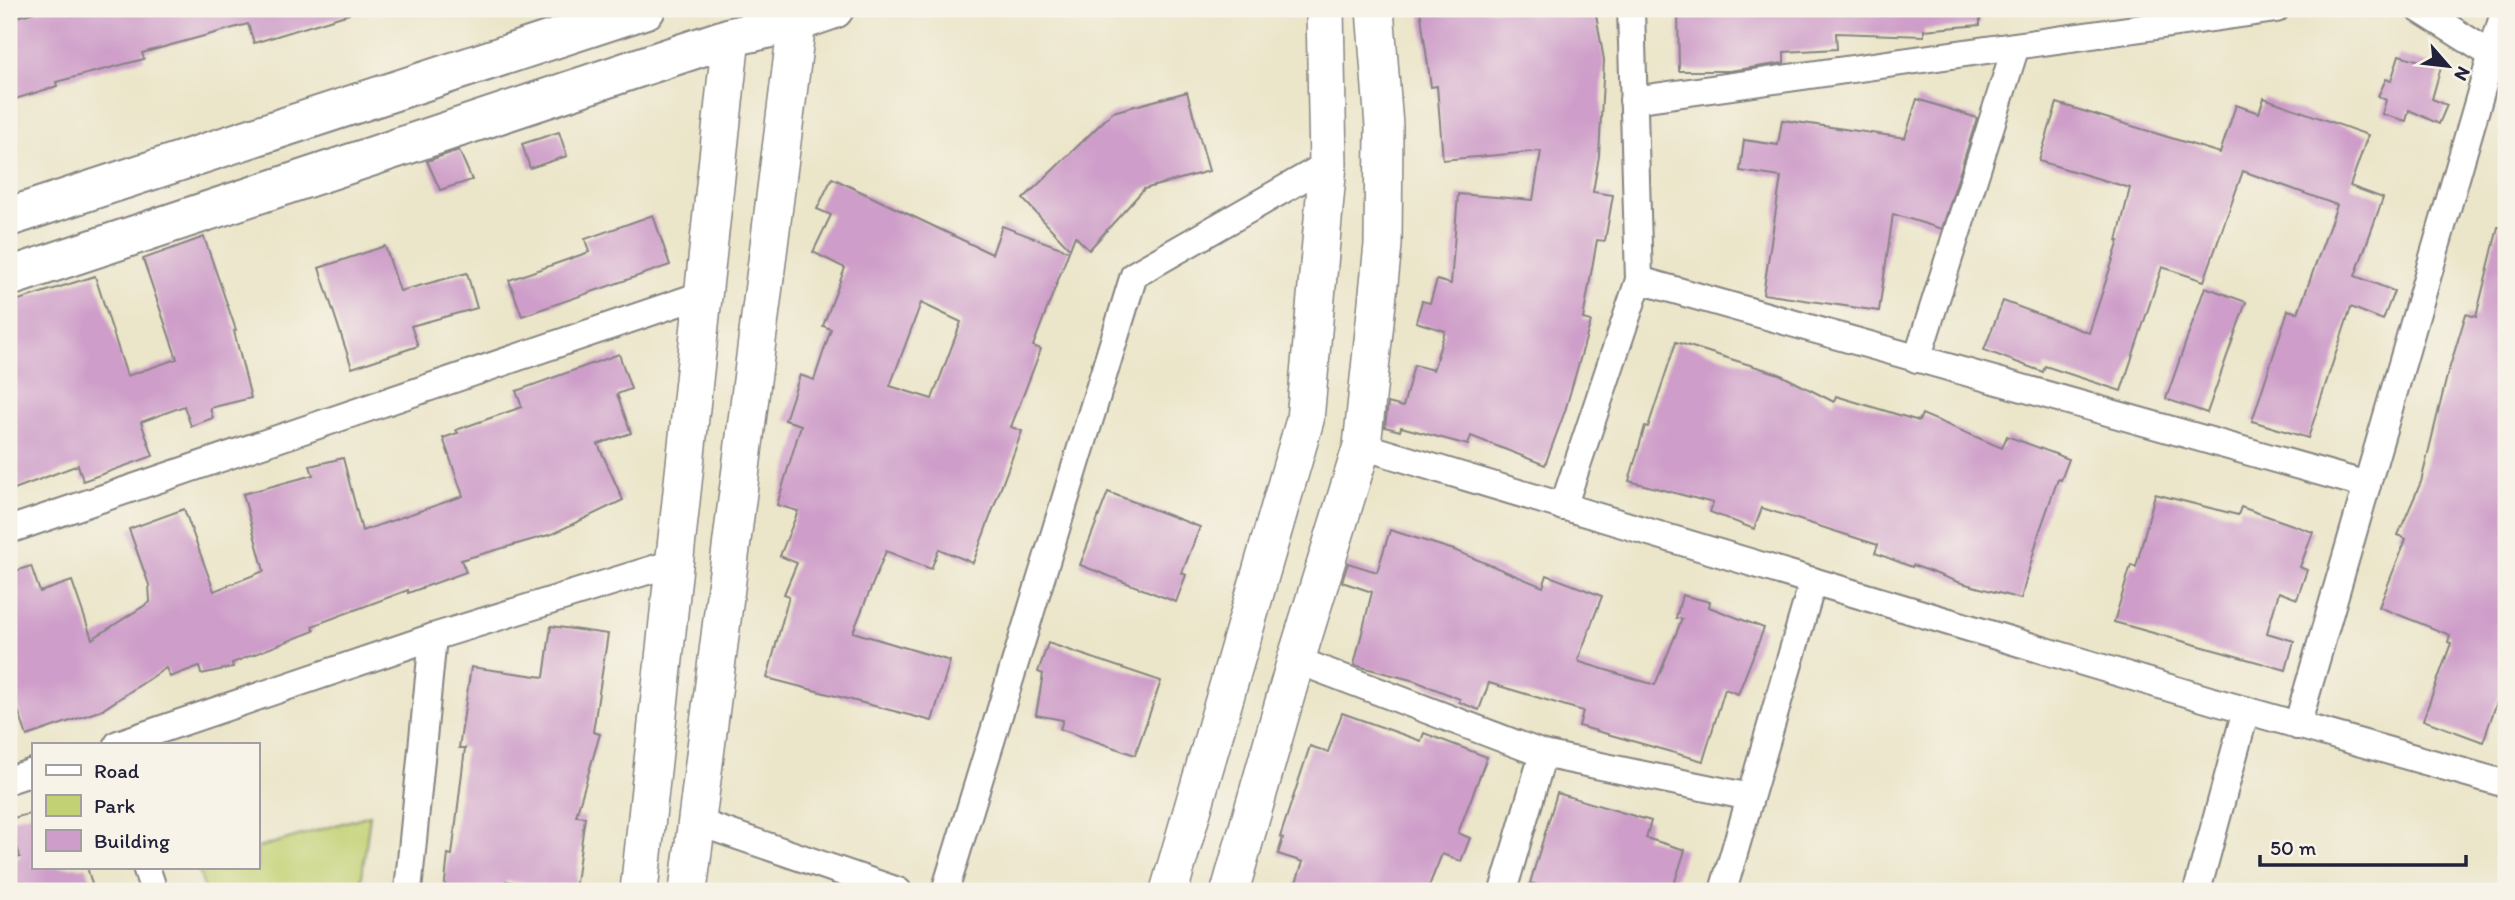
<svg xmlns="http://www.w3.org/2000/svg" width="2515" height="900" font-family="Itim,sans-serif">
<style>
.green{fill:#c2d173;stroke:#727a57;stroke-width:2}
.building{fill:#ce9dc9;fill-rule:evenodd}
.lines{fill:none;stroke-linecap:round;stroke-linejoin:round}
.street-casing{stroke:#868482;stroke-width:30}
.secondary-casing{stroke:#868482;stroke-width:40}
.primary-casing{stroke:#868482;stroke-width:42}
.street{stroke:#fff;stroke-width:26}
.secondary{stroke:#fff;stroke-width:37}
.primary{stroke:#fff;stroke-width:38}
</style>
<rect width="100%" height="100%" fill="#f7f3e8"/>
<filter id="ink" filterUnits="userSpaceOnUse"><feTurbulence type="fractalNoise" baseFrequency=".0143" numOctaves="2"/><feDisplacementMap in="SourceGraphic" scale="14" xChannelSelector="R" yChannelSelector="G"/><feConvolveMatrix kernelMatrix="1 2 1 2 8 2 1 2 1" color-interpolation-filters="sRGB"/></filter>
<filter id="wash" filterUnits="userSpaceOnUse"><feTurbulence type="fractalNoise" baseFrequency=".00686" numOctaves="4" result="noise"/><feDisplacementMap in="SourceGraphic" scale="28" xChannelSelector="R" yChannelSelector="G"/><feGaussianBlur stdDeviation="1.57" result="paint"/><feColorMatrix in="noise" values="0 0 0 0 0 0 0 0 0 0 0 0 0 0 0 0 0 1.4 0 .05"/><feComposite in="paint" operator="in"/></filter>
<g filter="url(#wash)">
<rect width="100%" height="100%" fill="#ebe5c9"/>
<polygon class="green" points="370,815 360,891 205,891 198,867 257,867 257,848"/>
<g id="blocks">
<g class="building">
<polygon points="46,9 348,9 349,14 254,43 248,24 142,53 144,59 56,82 57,86 9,101 9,19"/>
<polygon points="1420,9 1595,9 1604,60 1599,156 1593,192 1613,195 1605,241 1597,240 1583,319 1591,321 1565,411 1545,465 1471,436 1468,445 1401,427 1400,431 1385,427 1388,403 1403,407 1414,365 1433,370 1445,331 1416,322 1422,301 1430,303 1437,280 1451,284 1458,194 1533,200 1541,151 1443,160 1437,86 1431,87"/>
<polygon points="1726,9 1980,9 1980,25 1924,30 1924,36 1836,33 1837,49 1784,52 1784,63 1729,71 1679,71 1678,12 1726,12"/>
<polygon points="2399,55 2441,67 2432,99 2447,105 2439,124 2409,110 2406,121 2382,114 2386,100 2378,96 2386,79 2391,81"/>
<polygon points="1187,92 1209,171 1144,189 1089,250 1075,236 1070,249 1023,199 1113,112"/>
<polygon points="2264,98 2368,135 2350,186 2383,198 2355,276 2394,291 2383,320 2351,307 2308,438 2252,421 2288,310 2298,313 2337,205 2243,171 2204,281 2162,267 2121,391 2045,366 2043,372 1984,350 2003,301 2089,333 2119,241 2117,241 2130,188 2039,161 2057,103 2220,153 2236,105 2259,113"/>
<polygon points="1917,99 1977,118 1942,229 1893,214 1879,311 1763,294 1781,177 1740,171 1744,140 1778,145 1782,120 1905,138"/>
<polygon points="559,132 567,156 530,168 522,144"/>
<polygon points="459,150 472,180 440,190 427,161"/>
<path d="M832 178 992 254 1002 226 1069 251 1033 346 1041 349 1011 427 1022 431 973 563 939 549 931 569 886 551 853 632 950 661 932 721 767 678 789 596 784 594 797 563 780 556 798 511 777 505 801 425 785 420 800 375 814 380 831 329 823 326 845 268 813 252 831 215 817 209ZM921 303 961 322 932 399 890 386Z"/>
<polygon points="653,215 670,265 522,316 509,280 589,252 585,239"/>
<polygon points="2498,227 2506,228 2506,676 2483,742 2423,720 2451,643 2448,642 2450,635 2379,607 2406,539 2398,535 2421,482 2447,376 2466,314 2476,317"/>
<polygon points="204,237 236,330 234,331 251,398 210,408 213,418 191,426 184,406 141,422 153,456 83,481 78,465 9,491 9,303 95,276 127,376 177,359 143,259"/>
<polygon points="385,246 400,291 467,273 477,308 411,326 418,346 352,368 319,268"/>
<polygon points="2205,287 2246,302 2207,413 2166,399"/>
<polygon points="1676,342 1779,374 1834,402 1836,396 1919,421 1922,414 2002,448 2007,436 2069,459 2061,480 2058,479 2039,533 2021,599 1958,582 1913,565 1912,567 1875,553 1878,545 1762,508 1754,529 1710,512 1713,503 1629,481 1645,426 1648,427"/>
<polygon points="619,354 631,389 617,394 631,433 598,444 623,500 552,534 461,560 466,572 408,593 408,590 312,626 314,631 232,663 233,667 201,674 199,666 170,677 166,668 102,710 27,736 9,684 9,573 31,566 40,592 72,581 92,639 150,602 149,585 129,529 184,509 214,591 264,571 243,494 313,475 310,466 343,458 362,531 463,496 443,438 458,433 456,430 522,407 516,391"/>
<polygon points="1108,492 1200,527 1182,573 1186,575 1176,602 1080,565"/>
<polygon points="2155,494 2238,515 2241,507 2313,532 2300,567 2307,570 2297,599 2279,592 2267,633 2294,641 2286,670 2114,622 2131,565 2136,567"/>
<polygon points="1390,530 1454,550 1543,587 1547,575 1602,596 1578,660 1580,662 1655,685 1682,619 1676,618 1682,595 1710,602 1709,607 1764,628 1738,694 1725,689 1703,761 1579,726 1583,711 1489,683 1479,710 1459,702 1460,699 1415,681 1354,665 1372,592 1342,582 1348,563 1377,572"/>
<polygon points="551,626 608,634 593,732 600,734 576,816 585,817 575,890 506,881 505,891 444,891 448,854 452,855 465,748 459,748 471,667 544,677"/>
<polygon points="1048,643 1161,681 1135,755 1060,729 1063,720 1036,715 1043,674 1038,672"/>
<polygon points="1342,713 1421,741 1424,733 1487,757 1458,833 1470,838 1461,861 1442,854 1427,891 1293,891 1303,862 1278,854 1283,838 1280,837 1310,746 1328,752"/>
<polygon points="1557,793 1651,821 1646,838 1685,850 1672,891 1558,891 1530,883"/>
<polygon points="33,813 33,867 87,867 94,891 9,891 9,860 20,857 9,819"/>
</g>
</g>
</g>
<g filter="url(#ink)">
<use href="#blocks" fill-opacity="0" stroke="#868482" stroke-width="2"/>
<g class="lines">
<g class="street-casing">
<g id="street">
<polyline points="2419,9 2492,55"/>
<polyline points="1633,100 2276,9"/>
<polyline points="1639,280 2367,485"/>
<polyline points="1917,359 2016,46"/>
<polyline points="1362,446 2213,701 2506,784"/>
<polyline points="1563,507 1639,280 1631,9"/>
<polyline points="9,530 704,294"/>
<polyline points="1296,660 1543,754 1750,797"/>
<polyline points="2297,726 2505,9"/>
<polyline points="118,744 433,637 673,563"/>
<polyline points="9,780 33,772"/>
<polyline points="697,822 898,891"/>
<polyline points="146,867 154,891"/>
<polyline points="408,891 433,637"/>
<polyline points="945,891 1134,275 1328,164"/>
<polyline points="1503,891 1543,754"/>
<polyline points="1723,891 1813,581"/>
<polyline points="2197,891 2246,710"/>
</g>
</g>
<g class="secondary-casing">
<g id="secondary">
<polyline points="639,891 731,37"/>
<polyline points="688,891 797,22"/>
<polyline points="1169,891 1305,420 1328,164 1325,9"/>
<polyline points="1230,891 1296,660 1362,446 1383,245 1384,126 1375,9"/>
</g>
</g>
<g class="primary-casing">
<g id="primary">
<polyline points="9,217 646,9"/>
<polyline points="9,277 731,37 797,22 834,9"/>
</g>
</g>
<use href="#street" class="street"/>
<use href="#secondary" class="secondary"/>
<use href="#primary" class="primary"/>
</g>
</g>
<rect width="2515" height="900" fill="none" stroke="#f7f3e8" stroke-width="35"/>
<rect x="32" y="743" width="228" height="126" fill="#f7f3e8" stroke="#a29fa3" stroke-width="2"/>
<rect x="46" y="765" width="35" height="10" fill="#ffffff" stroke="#a29fa3" stroke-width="2"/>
<text x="94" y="778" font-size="21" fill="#22223b">Road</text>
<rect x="46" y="795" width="35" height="21" fill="#c2d173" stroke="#a29fa3" stroke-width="2"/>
<text x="94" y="813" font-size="21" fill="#22223b">Park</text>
<rect x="46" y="830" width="35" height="21" fill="#ce9dc9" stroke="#a29fa3" stroke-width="2"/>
<text x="94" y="848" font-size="21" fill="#22223b">Building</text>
<g transform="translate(2448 66) rotate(118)" stroke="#f7f3e8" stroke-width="5" paint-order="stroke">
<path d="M0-5L12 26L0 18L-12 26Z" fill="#22223b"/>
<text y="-10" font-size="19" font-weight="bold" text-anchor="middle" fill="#22223b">N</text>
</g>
<path d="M2260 855v10h206v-10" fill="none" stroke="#22223b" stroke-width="3.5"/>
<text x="2270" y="855" font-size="21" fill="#22223b" stroke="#f7f3e8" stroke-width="5" paint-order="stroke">50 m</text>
</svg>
